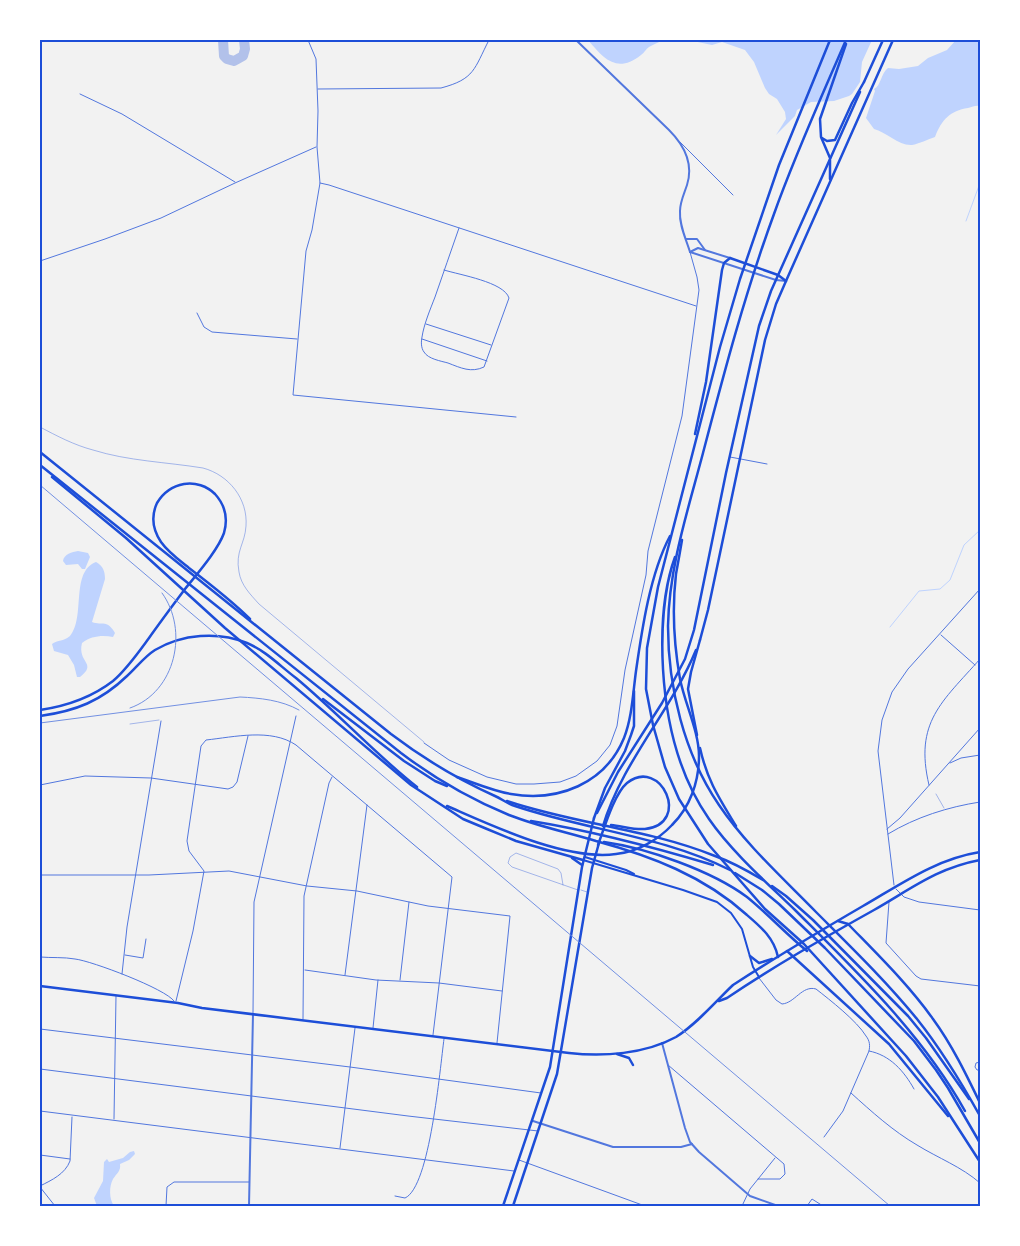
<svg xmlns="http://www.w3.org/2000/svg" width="1020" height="1246" font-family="Merriweather,serif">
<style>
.water{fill:#bfd3fe}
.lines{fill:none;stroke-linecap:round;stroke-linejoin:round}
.stream{stroke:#bfd3fe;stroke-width:1}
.taxiway{stroke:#b2c1ea;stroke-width:10}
.service{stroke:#5277de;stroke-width:0.5}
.minor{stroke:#5277de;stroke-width:1}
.tertiary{stroke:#5277de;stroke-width:2}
.secondary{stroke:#1d4ed8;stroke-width:2}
.primary{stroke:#1d4ed8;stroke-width:2.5}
.motorway{stroke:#1d4ed8;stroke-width:2.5}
.rail{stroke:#7290e2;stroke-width:1}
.neatline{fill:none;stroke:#1d4ed8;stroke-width:2}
</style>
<rect width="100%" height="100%" fill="#f2f2f2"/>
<g class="water">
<path d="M588 40H664C659 42 654 44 649 47 646 49 644 53 641 55 617 74 604 59 588 40Z"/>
<polygon points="688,40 872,40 862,62 860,82 852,94 849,96 834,101 811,102 797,110 795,116 776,135 786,119 785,112 777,99 769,94 765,88 754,62 745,50 722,42 712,45"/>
<path d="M956 40H980V106C975 105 973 107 968 108 950 111 942 119 935 137 928 139 919 144 912 145 899 146 886 132 874 129L866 118 875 91 874 89C881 86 881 73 888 68L899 69 918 66 928 58 947 50Z"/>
<path d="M78 551 88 553 90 557 85 569H82L78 564 66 565 63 561C64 554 72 552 78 551Z"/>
<path d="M96 562C103 566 105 571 105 579L92 622C103 626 107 619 115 633L113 637C102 635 91 636 82 643 77 663 98 663 80 677H77L74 665 68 655 54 651 52 644C57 640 65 641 70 636 86 617 70 572 96 562Z"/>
<path d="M134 1151 135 1154 129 1160 120 1164C121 1171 117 1173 113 1179 109 1186 109 1199 114 1206H97L94 1198 103 1181 104 1162 107 1159 109 1162 123 1158 130 1152Z"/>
</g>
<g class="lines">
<g class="stream">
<polyline points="966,221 980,183"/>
<polyline points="890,627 919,591 940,589 950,580 964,545 980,530"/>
</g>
<polyline class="taxiway" points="223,40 224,56 227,59 234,61 243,56 245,49 244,40"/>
<g class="service">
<path d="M40 427C57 436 74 445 93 450 128 461 166 462 203 468 229 475 248 499 246 526 245 544 235 551 239 572 241 585 250 594 259 604L424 742"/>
<polyline points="130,724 159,720"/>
<polyline points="936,794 944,808"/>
<polyline points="563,885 561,873 558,869 516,853 510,857 508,863 512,867 578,890"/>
<polyline points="581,890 587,892"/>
</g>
<g class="minor">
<polyline points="308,40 316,59 318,111 317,147 320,183 312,230 306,251 293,395 516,417"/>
<path d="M318 89 441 88C475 79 474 69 489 40"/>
<polyline points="80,94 122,114 235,182"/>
<polyline points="680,142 733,195"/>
<polyline points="320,183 329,185 696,306"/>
<polyline points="40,261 105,239 161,218 235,183 316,147"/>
<path d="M444 270C460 275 504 282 509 298L484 367C471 373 461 368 448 363 441 361 428 359 424 352 421 348 421 342 422 337 424 324 430 310 435 297 443 274 451 251 459 228"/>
<polyline points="197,313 204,327 212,332 297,339"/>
<polyline points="426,324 491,345"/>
<polyline points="422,339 487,361"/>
<polyline points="730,457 767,464"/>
<polyline points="941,635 975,665"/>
<polyline points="424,743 449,760 487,777 516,784 534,784 560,782 576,776 597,761 610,745 617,726 625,670 646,575 648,551 682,416 699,290 697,277 690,252"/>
<polyline points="950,763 961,758 980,755"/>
<polyline points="40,785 85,776 151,778 228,789 233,787 237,782 248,736"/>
<path d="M929 785C914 722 942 702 980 659"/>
<polyline points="887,829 900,818 980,728"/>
<path d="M888 834C916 817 948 807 980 802"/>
<polyline points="40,875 149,875 229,871 307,886 357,891 428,906 510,916 497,1043"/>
<polyline points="894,885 878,751 882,720 892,692 908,669 980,589"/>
<polyline points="896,889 904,897 919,902 980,910"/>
<polyline points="889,902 886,943 916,976 921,979 980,986"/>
<polyline points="125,955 143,958 146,939"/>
<path d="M40 957C52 958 64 957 75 959 92 961 166 989 174 1001"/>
<polyline points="305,970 376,980 439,983 502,991"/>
<polyline points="122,974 127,927 161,721"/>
<polyline points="345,975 367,805"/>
<path d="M759 978 776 1000 782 1004C795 1003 802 985 816 989 830 1000 857 1021 866 1036 870 1041 870 1046 869 1051L843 1111 824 1137"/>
<polyline points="400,980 409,902"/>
<path d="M176 1001 193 931 204 871 189 851 187 841 201 746 206 740C234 737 271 728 296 745L452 877 433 1035"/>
<polyline points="253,1014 254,902 296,716"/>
<polyline points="303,1019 304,896 329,783 332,777"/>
<polyline points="373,1028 378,980"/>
<polyline points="40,1029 350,1067 541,1093"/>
<path d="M869 1051C890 1055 904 1071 914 1089"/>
<polyline points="980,1062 976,1063 975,1067 977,1070 980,1070"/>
<polyline points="668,1065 784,1164 785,1174 780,1179 758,1179"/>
<polyline points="40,1069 408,1116 538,1131"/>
<path d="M851 1093C872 1112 893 1131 917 1145 938 1158 962 1167 980 1183"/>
<polyline points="40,1111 514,1171"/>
<polyline points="114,1119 116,996"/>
<polyline points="340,1148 355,1028"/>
<polyline points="40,1155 70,1159"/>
<polyline points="519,1160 645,1206"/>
<path d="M40 1186C52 1180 65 1174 70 1161L72 1117"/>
<polyline points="40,1187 55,1206"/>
<path d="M395 1196 405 1198C430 1187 440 1068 444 1039"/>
<polyline points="166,1206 167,1187 174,1182 249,1182"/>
<polyline points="742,1206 750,1189 775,1158"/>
<polyline points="807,1206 812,1199 823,1206"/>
</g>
<g class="tertiary">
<path d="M576 40 669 130C684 145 694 163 687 185 684 194 680 202 680 211 679 225 686 239 690 252"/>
<polyline points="686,239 697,239 705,250"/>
<polyline points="690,252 776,280 786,281"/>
<polyline points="690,252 698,248 730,258"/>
<polyline points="662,1043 685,1128 690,1142 699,1152 750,1196 778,1206"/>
<polyline points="533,1121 613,1147 681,1147 692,1144"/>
<polyline points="249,1206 253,1014"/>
</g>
<g class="secondary">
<polyline points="585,857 626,870 634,874"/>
<polyline points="583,860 683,890 717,902 731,913 742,929 753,967 759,977"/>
</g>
<g class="primary">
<polyline points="864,82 883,40"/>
<polyline points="830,179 830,160"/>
<polyline points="730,258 778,275 786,281"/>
<polyline points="700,640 708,610 765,340 776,304 786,281 893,40"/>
<polyline points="597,813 618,772 662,703 685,659 694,630 726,473 759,326 771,291 860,92"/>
<path d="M603 826C622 762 671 711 696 650"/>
<polyline points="838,921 848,924"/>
<polyline points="750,956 759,963 772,959"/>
<path d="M40 986 178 1003 202 1008 569 1053C603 1057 645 1054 676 1037 698 1023 715 1002 733 985 776 957 820 931 863 906 901 884 936 859 980 852"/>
<path d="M719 1001 727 998C774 966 824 938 874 910 911 889 937 868 980 860"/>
<polyline points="617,1054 629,1058 633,1065"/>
<polyline points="503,1206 550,1067 582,867 594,818"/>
<polyline points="513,1206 557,1074 592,868 599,843"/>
</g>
<g class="motorway">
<polyline points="830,40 779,165 740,279 720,347 658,587 647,648 646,689 653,725 665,767 679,799 708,844 765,909 804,944 906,1056 938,1097 980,1162"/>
<path d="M846 40C821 98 795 155 774 214 745 293 724 373 703 453 688 510 669 567 668 626 668 687 684 754 719 805 746 845 783 878 817 913 851 947 886 981 917 1019 941 1049 961 1082 980 1116"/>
<polyline points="822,138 827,141 835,140 852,103 864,82"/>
<polyline points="830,158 821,137 820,119 846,44"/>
<polyline points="695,434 706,382 722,270 724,263 730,258"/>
<path d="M40 452 391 734C424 759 457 779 495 796 502 799 508 804 515 806 586 830 663 836 730 870"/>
<path d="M40 465 401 753C434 778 470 799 509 815 537 826 566 832 596 841 651 856 704 876 747 915 761 927 774 938 778 957"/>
<polyline points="52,477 126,538 225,628 411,785 463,819 487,829 516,841 583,860"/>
<path d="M675 557C663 590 661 634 663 669 666 721 679 776 709 819 731 851 767 883 795 910 857 972 922 1034 965 1111"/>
<polyline points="323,699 404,761 435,781 447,786"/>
<path d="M40 710C67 706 91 698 113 681 127 669 138 653 149 638 161 621 173 605 185 589 197 574 218 550 224 533 228 519 225 505 215 494 207 486 195 482 184 484 173 486 163 493 157 503 151 516 153 530 161 542 168 552 179 560 189 568 210 584 231 600 250 619"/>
<path d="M40 716C76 711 101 701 127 676 137 667 144 657 155 650 182 634 218 631 247 643 266 651 280 666 296 678 338 713 375 754 417 787"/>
<polyline points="697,735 688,689 691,672 700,640"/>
<path d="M700 748C707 780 719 798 736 826"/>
<path d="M457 777C475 783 493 791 511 794 558 802 605 784 624 738 632 718 633 693 636 671 642 629 650 574 670 536"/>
<path d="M507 801C575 824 649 829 715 856 732 862 748 871 763 880"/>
<path d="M447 806C493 826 566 861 616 854 637 852 658 840 672 825 690 807 699 782 699 756 699 732 685 704 680 679 674 645 672 608 676 574 678 563 680 552 682 540"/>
<polyline points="594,818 605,788 625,751 631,735 634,726 634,691"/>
<path d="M531 821C593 831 653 847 713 865"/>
<path d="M604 842C647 848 712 871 747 897 768 914 786 934 807 951"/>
<path d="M598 845C604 829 614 794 627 783 661 756 692 824 645 829 634 830 622 826 611 825"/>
<polyline points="572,858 582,865"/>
<polyline points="735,873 762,890 779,904 825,948 914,1041 936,1070 948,1088 980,1143"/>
<polyline points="772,886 786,896 813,920 908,1016 926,1038 969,1099"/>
<path d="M848 924C877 954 908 984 933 1019 952 1045 966 1074 980 1103"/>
<polyline points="787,951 889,1044 948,1116"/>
</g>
<g class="rail">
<polyline points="40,485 890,1206"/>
<path d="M130 708C176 692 189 630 162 593"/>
<path d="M40 723 240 697C260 698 281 700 299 710"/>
</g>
</g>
<rect width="1020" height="1246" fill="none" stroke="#ffffff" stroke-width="82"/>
<rect x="41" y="41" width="938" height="1164" class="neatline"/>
</svg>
